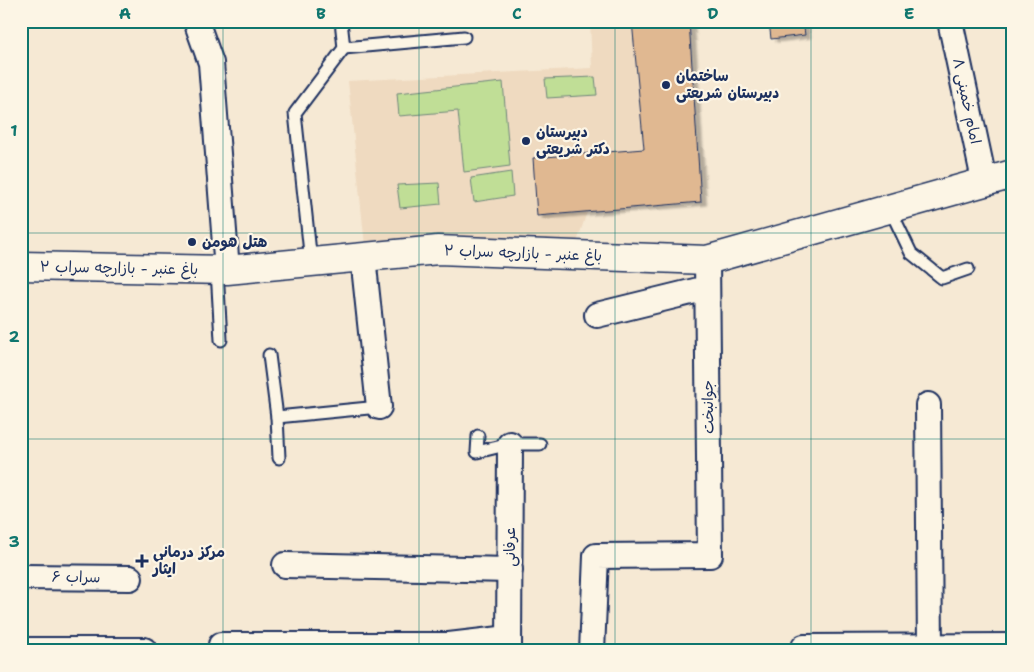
<svg xmlns="http://www.w3.org/2000/svg" width="1034" height="672" font-family="'Shantell Sans','Playpen Sans Arabic',sans-serif">
<style>
.built{fill:#efdac0}
.green{fill:#c0de96;stroke:#6e867a}
.building{fill:#e0b891;stroke:#1b2f5e;filter:url(#shadow)}
.lines{fill:none;stroke-linecap:round;stroke-linejoin:round}
.lane-casing{stroke:#1b2f5e;stroke-width:15}
.street-casing{stroke:#1b2f5e;stroke-width:28}
.secondary-casing{stroke:#1b2f5e;stroke-width:31}
.lane{stroke:#fcf5e5;stroke-width:11}
.street{stroke:#fcf5e5;stroke-width:24}
.secondary{stroke:#fcf5e5;stroke-width:28}
.grid{fill:none;stroke:#0f766e;stroke-width:1;stroke-opacity:0.55}
.poi-dot{fill:#1b2f5e;stroke:#fcf5e5;stroke-width:2}
.labels{text-anchor:middle;dominant-baseline:central;stroke-width:4.5;stroke-linejoin:round;paint-order:stroke}
.poi-label{font-size:15px;font-weight:bold;fill:#1b2f5e;stroke:#fcf5e5;text-anchor:start}
.street-label{font-size:15px;fill:#1b2f5e;stroke:#fcf5e5}
.neatline{fill:none;stroke:#0f766e;stroke-width:2}
.grid-label{font-size:16px;text-anchor:middle;font-weight:bold;fill:#0f766e}
</style>
<defs>
<filter id="shadow"><feDropShadow dx="5.5" dy="3" stdDeviation="1" flood-color="#0004"/></filter>
</defs>
<rect width="100%" height="100%" fill="#f6e9d4"/>
<filter id="ink" filterUnits="userSpaceOnUse"><feTurbulence type="fractalNoise" baseFrequency=".02" numOctaves="2"/><feDisplacementMap in="SourceGraphic" scale="10" xChannelSelector="R" yChannelSelector="G"/><feConvolveMatrix kernelMatrix="1 2 1 2 8 2 1 2 1" color-interpolation-filters="sRGB"/></filter>
<g filter="url(#ink)">
<polygon class="built" points="590,21 689,21 701,202 587,212 576,245 365,246 348,81 592,68"/>
<g class="green">
<polygon points="595,77 597,95 547,98 545,79"/>
<polygon points="503,82 510,166 464,172 458,111 399,116 397,93"/>
<polygon points="511,172 513,196 474,202 471,178"/>
<polygon points="439,183 441,204 400,208 397,185"/>
</g>
<g class="building">
<polygon points="632,21 689,21 701,202 537,216 533,158 644,149"/>
<polygon points="769,21 803,21 805,35 771,39"/>
</g>
<g class="lines">
<g class="lane-casing">
<g id="lane">
<polyline points="341,21 344,48 464,37"/>
<polyline points="890,209 911,253 942,278 968,269"/>
<polyline points="311,262 295,113 344,48"/>
<polyline points="217,270 221,340"/>
<polyline points="269,355 277,417 279,458"/>
<polyline points="277,417 379,407"/>
<polyline points="478,436 477,452 510,444 540,444"/>
</g>
</g>
<g class="street-casing">
<g id="street">
<polyline points="196,21 211,63 227,270"/>
<polyline points="950,21 984,180"/>
<polyline points="363,257 379,407"/>
<polyline points="597,315 707,288"/>
<polyline points="928,405 930,648"/>
<polyline points="285,565 510,570"/>
<polyline points="21,577 130,578"/>
<polyline points="221,645 449,645 509,638"/>
<polyline points="804,647 1013,646"/>
<polyline points="21,650 144,650"/>
<polyline points="509,651 510,444"/>
<polyline points="592,651 596,556 710,555 707,260"/>
</g>
</g>
<g class="secondary-casing">
<polyline id="secondary" points="21,266 227,270 438,250 707,260 1013,174"/>
</g>
<use href="#lane" class="lane"/>
<use href="#street" class="street"/>
<use href="#secondary" class="secondary"/>
</g>
</g>
<path class="grid" d="M223 21V651M419 21V651M615 21V651M811 21V651M21 233H1013M21 439H1013"/>
<g class="poi-dot">
<circle cx="666" cy="85" r="5"/>
<circle cx="526" cy="141" r="5"/>
<circle cx="192" cy="242" r="5"/>
<path d="M139.5 553.5h5v5h5v5h-5v5h-5v-5h-5v-5h5z"/>
</g>
<g class="labels">
<g class="poi-label">
<text x="676" y="76">ساختمان<tspan x="676" dy="17">دبیرستان شریعتی</tspan></text>
<text x="536" y="132">دبیرستان<tspan x="536" dy="17">دکتر شریعتی</tspan></text>
<text x="202" y="242">هتل هومن</text>
<text x="153" y="552">مرکز درمانی<tspan x="153" dy="17">ایثار</tspan></text>
</g>
<g class="street-label">
<text transform="translate(967 101) rotate(78)">امام خمینی ۸</text>
<text transform="translate(523 253) rotate(2)">باغ عنبر - بازارچه سراب ۲</text>
<text transform="translate(119 268) rotate(1)">باغ عنبر - بازارچه سراب ۲</text>
<text transform="translate(708 407) rotate(-91)">جوانبخت</text>
<text transform="translate(510 547) rotate(-90)">عرفانی</text>
<text transform="translate(76 577) rotate(1)">سراب ۶</text>
</g>
</g>
<rect width="1034" height="672" fill="none" stroke="#fcf5e5" stroke-width="55"/>
<rect x="28" y="28" width="978" height="616" class="neatline"/>
<g class="grid-label">
<text x="125" y="19">A</text>
<text x="321" y="19">B</text>
<text x="517" y="19">C</text>
<text x="713" y="19">D</text>
<text x="909" y="19">E</text>
<text x="14" y="136">1</text>
<text x="14" y="342">2</text>
<text x="14" y="547">3</text>
</g>
</svg>
